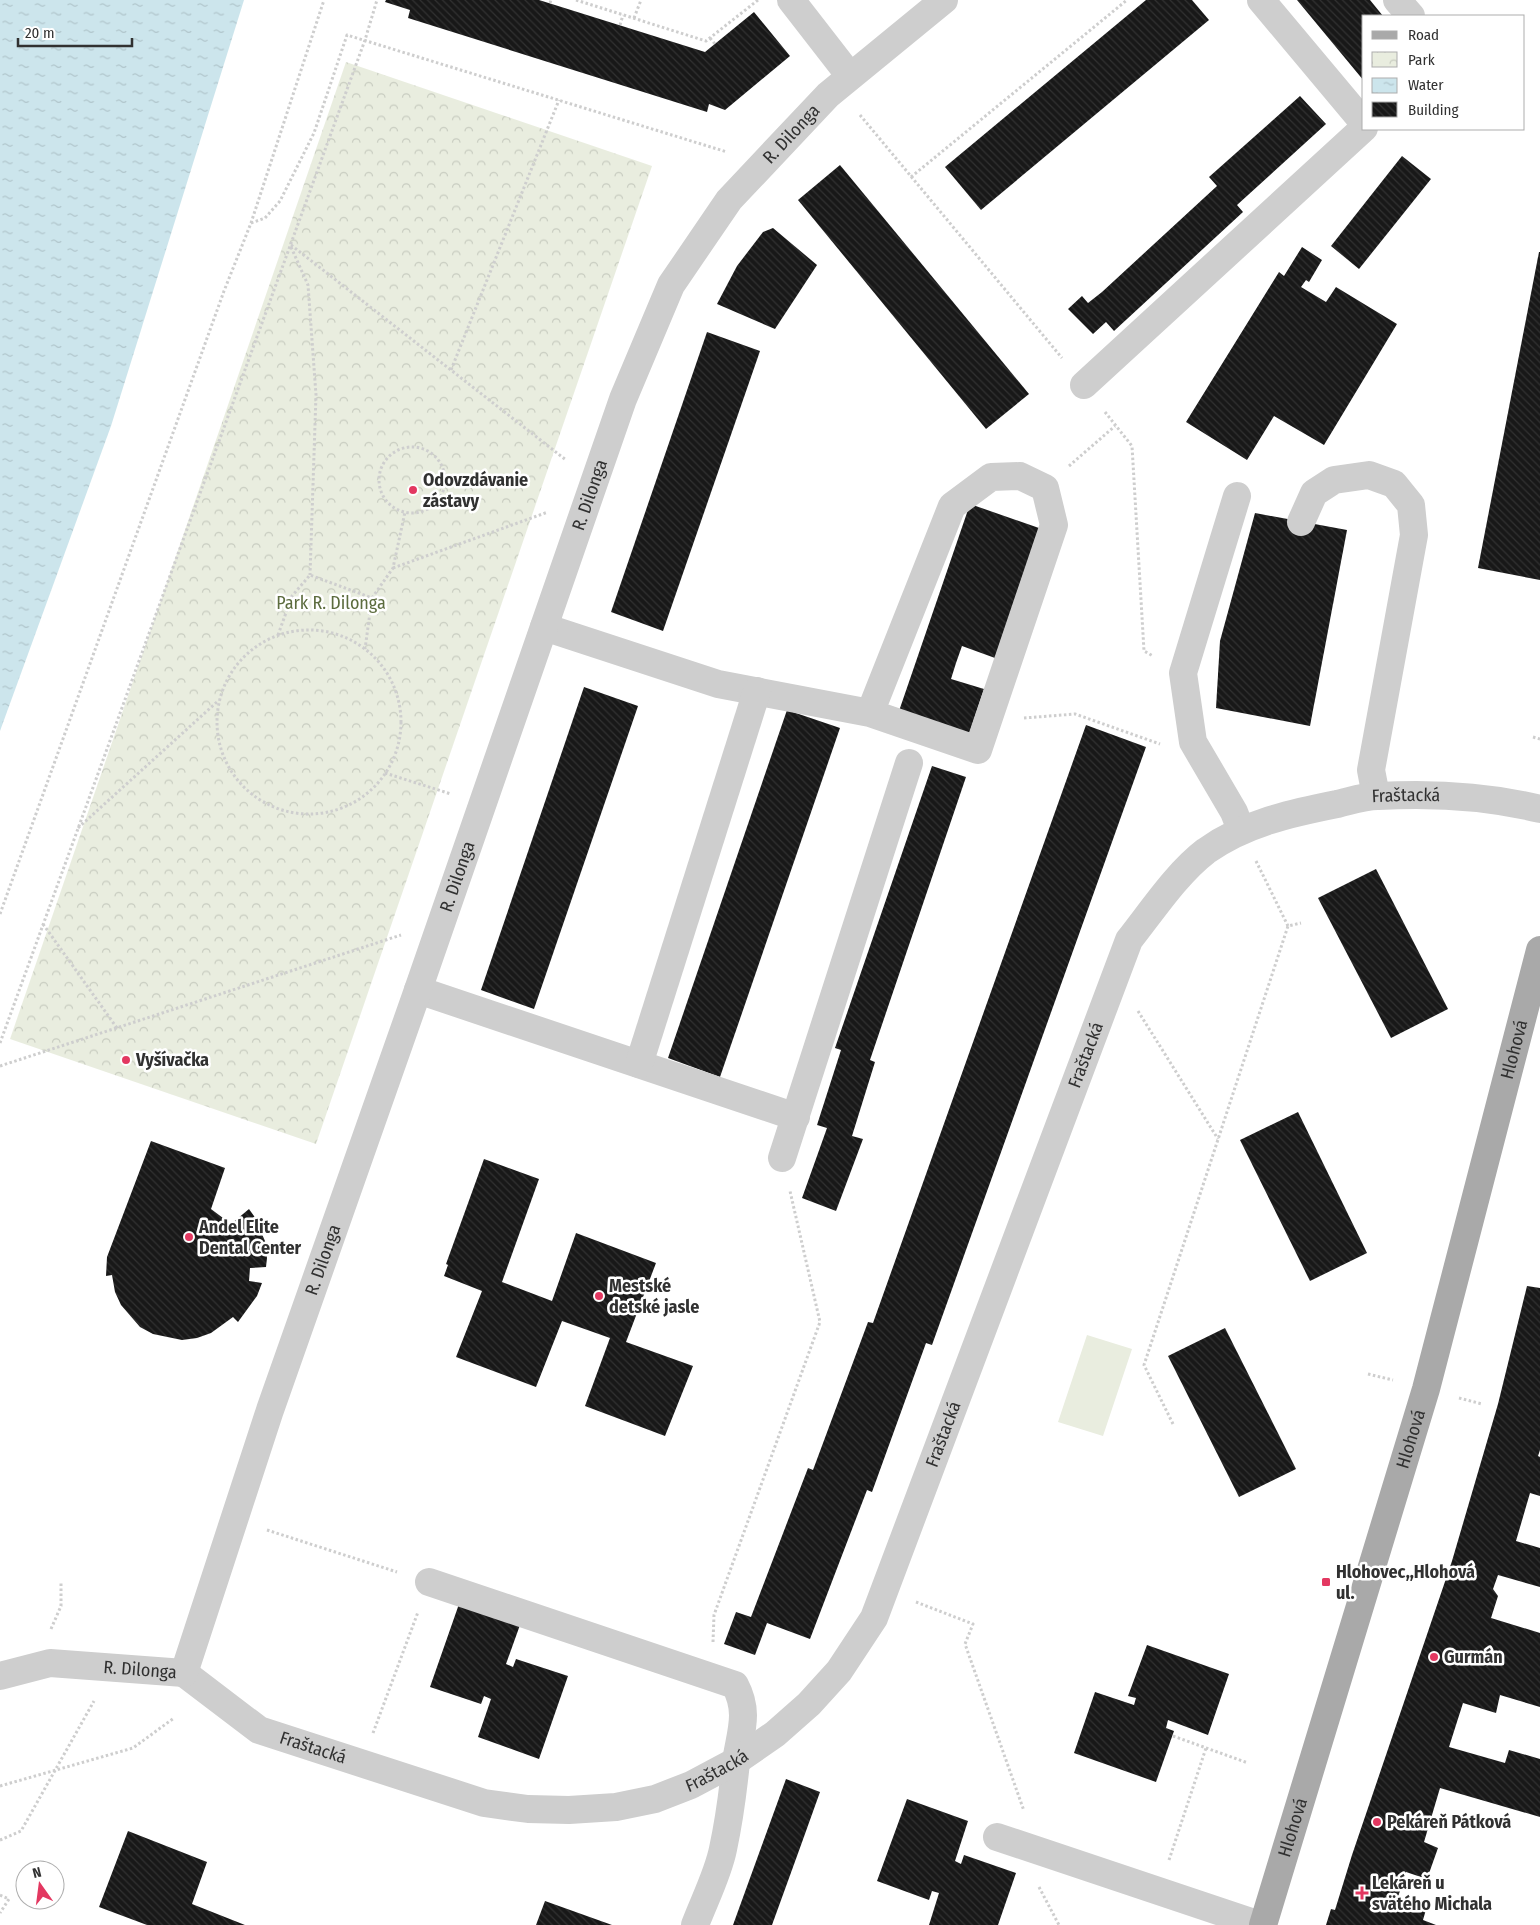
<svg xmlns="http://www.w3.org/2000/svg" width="1540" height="1925" font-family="'Fira Sans Condensed',sans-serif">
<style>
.park{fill:url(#park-crowns)}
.pitch{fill:#e9eddf}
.water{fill:url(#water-ripples)}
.building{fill:url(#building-back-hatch)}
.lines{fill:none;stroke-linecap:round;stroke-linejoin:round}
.path{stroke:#cecece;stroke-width:3;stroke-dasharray:2.5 2.5;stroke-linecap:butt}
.minor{stroke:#cecece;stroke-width:28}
.major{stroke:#a9a9a9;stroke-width:28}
.poi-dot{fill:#e33861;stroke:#fff;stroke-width:2}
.labels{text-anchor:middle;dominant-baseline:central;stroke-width:5;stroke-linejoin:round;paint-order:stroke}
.street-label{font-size:18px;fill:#313131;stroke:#fff}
.poi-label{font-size:18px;font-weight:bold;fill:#313131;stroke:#fff;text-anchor:start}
.park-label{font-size:18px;fill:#5c6c3e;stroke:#fff}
</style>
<defs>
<pattern id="park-crowns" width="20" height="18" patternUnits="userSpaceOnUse" patternTransform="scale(1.25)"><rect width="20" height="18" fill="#e9eddf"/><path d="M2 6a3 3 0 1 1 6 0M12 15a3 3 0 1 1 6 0" fill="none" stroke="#c8ccc0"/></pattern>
<pattern id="water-ripples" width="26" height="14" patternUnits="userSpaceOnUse" patternTransform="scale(1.25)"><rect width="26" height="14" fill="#cce5ec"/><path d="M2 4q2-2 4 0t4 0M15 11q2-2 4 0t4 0" fill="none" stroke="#b0c5cb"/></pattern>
<pattern id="building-back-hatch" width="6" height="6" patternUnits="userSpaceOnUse" patternTransform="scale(1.25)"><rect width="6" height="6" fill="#181818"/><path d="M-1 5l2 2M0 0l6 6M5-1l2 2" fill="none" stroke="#313131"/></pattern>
</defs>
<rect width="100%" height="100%" fill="#fff"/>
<polygon class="park" points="346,62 652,166 316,1144 10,1039"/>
<polygon class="pitch" points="1087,1335 1132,1349 1103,1436 1058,1422"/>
<polygon class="water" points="0,0 244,0 111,426 0,731"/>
<g class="building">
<polygon points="386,0 539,0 705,52 754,12 790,56 725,110 709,104 707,112 408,18 410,10 385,2"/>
<polygon points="1146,0 1192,0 1209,20 981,210 945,167"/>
<polygon points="1297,0 1370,0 1383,16 1364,16 1364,81"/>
<polygon points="1300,96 1326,124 1237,205 1243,212 1114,331 1106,322 1093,334 1068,309 1082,296 1088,303 1102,292 1217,186 1209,177"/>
<polygon points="1402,156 1431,179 1359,269 1331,246"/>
<polygon points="840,165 1029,394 986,429 798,200"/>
<polygon points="773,228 817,265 775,329 717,304 737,266 763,232"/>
<polygon points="1302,247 1322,260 1309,282 1306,280 1301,287 1326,302 1336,287 1397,324 1324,445 1274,416 1247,460 1186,422 1279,272 1284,276"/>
<polygon points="1539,252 1540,252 1540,580 1478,568"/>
<polygon points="707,332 760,351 663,631 611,612"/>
<polygon points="970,504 1039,528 995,658 962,646 956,663 951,679 984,689 969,734 899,711"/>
<polygon points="1255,513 1347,530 1310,726 1216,708 1220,641"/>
<polygon points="584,687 638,706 534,1009 481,990"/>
<polygon points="787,710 840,728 720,1077 668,1058"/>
<polygon points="1086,725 1146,747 932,1345 926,1343 872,1492 867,1490 810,1639 767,1623 755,1655 724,1644 736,1612 751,1617 808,1468 813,1470 868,1322 873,1323"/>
<polygon points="932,766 966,777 870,1060 875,1062 852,1136 863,1139 836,1211 802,1198 827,1128 817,1125 841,1050 835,1048"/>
<polygon points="1376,869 1448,1009 1391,1038 1318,898"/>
<polygon points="1298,1112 1367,1253 1310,1281 1240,1140"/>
<polygon points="151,1141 225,1168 211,1209 231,1224 249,1209 254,1216 265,1241 267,1258 266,1267 250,1268 249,1281 262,1283 257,1296 238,1322 233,1317 211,1333 197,1338 182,1340 153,1334 140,1327 121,1305 115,1292 112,1275 106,1276 107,1257"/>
<polygon points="484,1159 539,1179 502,1282 552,1301 576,1233 656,1263 626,1342 693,1366 665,1436 585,1406 610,1338 562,1321 536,1387 456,1357 482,1291 444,1276 448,1265 446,1264"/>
<polygon points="1527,1286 1540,1288 1540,1450 1538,1456 1540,1457 1540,1496 1530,1493 1516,1541 1540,1548 1540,1587 1498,1575 1493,1589 1498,1596 1491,1618 1540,1633 1540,1707 1500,1695 1496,1713 1463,1703 1449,1747 1505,1763 1509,1750 1540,1759 1540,1817 1440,1788 1424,1842 1438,1848 1427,1879 1406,1872 1398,1897 1417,1902 1416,1907 1424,1908 1425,1906 1427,1906 1423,1920 1436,1925 1326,1925 1331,1909 1335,1910 1352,1855 1452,1561 1498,1404"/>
<polygon points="1225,1328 1296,1469 1239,1497 1168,1356"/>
<polygon points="459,1604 520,1625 506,1664 513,1667 516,1659 568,1676 539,1759 478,1737 491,1699 484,1696 481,1704 430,1687"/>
<polygon points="1147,1645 1229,1674 1208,1735 1168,1720 1166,1728 1174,1731 1156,1782 1074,1753 1095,1692 1134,1705 1136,1698 1128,1696"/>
<polygon points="786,1779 820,1792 801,1845 772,1925 733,1925"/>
<polygon points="907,1799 968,1821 955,1861 961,1864 964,1855 1016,1873 998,1925 929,1925 939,1893 932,1891 929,1900 877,1881"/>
<polygon points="128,1831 207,1862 192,1904 245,1925 147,1925 99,1907"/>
<polygon points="545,1901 612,1925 536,1925"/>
</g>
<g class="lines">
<g class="path">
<polyline points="576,0 706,41 758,0"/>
<polyline points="550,3 551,0"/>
<polyline points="634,18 641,0"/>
<polyline points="620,25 623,15"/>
<polyline points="710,38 715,44"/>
<polyline points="860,115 1062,358"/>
<polyline points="911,177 1127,0"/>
<polyline points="251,223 265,218 280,201 314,133 347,35 727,152"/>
<polyline points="291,245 566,460"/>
<polyline points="291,247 308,285 316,395 310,575"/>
<polyline points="451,370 559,100"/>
<polyline points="1105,412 1132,446 1144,651 1153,656"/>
<circle cx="412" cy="480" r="33"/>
<polyline points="1069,466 1115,426"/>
<polyline points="393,568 548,512"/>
<polyline points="372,598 393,568 405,512"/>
<circle cx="309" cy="722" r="92"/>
<polyline points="278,635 292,596 310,575 372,598 365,649"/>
<polyline points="1024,718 1075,714 1160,744"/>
<polyline points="1533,737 1540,739"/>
<polyline points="385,773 451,794"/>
<polyline points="78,828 218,701"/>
<polyline points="1256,861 1288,926"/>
<polyline points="0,914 224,291 251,223 324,0"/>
<polyline points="43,924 117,1028"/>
<polyline points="1138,1011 1218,1139"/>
<polyline points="0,1043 365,40 377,0"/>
<polyline points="0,1066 401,935"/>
<polyline points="1368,1374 1393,1380"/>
<polyline points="1459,1398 1482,1404"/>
<polyline points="1173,1424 1144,1365 1288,926 1301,923"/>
<polyline points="267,1530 397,1572"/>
<polyline points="916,1602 973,1624 965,1644 1024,1811"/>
<polyline points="51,1629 61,1606 61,1581"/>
<polyline points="713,1642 714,1615 820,1322 790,1191"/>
<polyline points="373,1733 418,1612"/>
<polyline points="1173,1736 1248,1763"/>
<polyline points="0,1786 133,1748 174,1718"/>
<polyline points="0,1840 21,1831 94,1701"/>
<polyline points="1169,1860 1206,1748"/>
<polyline points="1039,1887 1059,1925"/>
<polyline points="0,1895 9,1899 0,1913"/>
</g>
<g class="minor">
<polyline points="791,0 850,76"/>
<polyline points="1261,0 1364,123"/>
<polyline points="1397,0 1411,16"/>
<polyline points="1084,385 1364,128"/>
<polyline points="1237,496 1183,673 1193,742 1234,812 1241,830"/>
<polyline points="1301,522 1314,493 1334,480 1369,475 1394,484 1411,505 1414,535 1371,770 1376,796"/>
<polyline points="544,627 718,684 870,713 952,506 991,477 1020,476 1045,488 1054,525 978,750 870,713"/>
<polyline points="418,990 796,1117"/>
<polyline points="639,1064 757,691"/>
<polyline points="782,1158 909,763"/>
<path d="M429 1582 735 1685C750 1713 740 1733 736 1762 733 1791 729 1821 723 1849 718 1874 704 1901 695 1925"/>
<path id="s1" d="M184 1673 259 1730 484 1803 528 1809 569 1810 616 1807 655 1799 691 1785 736 1761 775 1734 809 1704 839 1671 874 1618 1129 940C1152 911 1177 873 1206 851 1245 823 1292 813 1337 804 1350 801 1365 796 1378 796 1432 793 1488 796 1540 809"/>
<path id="s2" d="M0 1676 50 1663 184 1673 270 1410 418 990 623 399 671 285 729 200 828 95 944 0"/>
<polyline points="997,1837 1260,1925"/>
</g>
<path class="major" id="s3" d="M1263 1925 1426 1389 1540 950"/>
</g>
<g class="poi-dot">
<circle cx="413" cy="490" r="5"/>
<circle cx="126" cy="1060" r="5"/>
<circle cx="189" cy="1237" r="5"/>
<circle cx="599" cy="1296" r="5"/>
<rect x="1321" y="1577" width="10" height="10" rx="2.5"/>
<circle cx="1434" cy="1657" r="5"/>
<circle cx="1377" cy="1822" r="5"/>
<path d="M1359.5 1885.5h5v5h5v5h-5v5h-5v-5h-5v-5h5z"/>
</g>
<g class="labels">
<g class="street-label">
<text stroke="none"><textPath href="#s2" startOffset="1851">R. Dilonga</textPath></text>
<text stroke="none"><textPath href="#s2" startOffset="1432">R. Dilonga</textPath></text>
<text stroke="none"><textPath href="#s1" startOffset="1846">Fraštacká</textPath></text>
<text stroke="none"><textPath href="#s2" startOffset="1028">R. Dilonga</textPath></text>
<text stroke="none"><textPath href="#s3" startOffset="911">Hlohová</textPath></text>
<text stroke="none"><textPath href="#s1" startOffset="1395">Fraštacká</textPath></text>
<text stroke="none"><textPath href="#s2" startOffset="622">R. Dilonga</textPath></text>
<text stroke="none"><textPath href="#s1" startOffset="990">Fraštacká</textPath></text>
<text stroke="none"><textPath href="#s3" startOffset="508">Hlohová</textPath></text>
<text stroke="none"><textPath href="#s2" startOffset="142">R. Dilonga</textPath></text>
<text stroke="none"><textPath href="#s1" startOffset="151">Fraštacká</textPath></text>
<text stroke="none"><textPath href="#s1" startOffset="571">Fraštacká</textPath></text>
<text stroke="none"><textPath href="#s3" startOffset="102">Hlohová</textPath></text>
</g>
<g class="poi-label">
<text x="423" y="480">Odovzdávanie<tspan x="423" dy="21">zástavy</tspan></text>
<text x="136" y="1060">Vyšívačka</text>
<text x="199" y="1227">Andel Elite<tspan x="199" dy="21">Dental Center</tspan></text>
<text x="609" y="1286">Mestské<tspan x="609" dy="21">detské jasle</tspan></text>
<text x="1336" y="1572">Hlohovec,,Hlohová<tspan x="1336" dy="21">ul.</tspan></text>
<text x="1444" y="1657">Gurmán</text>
<text x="1387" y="1822">Pekáreň Pátková</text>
<text x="1372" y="1883">Lekáreň u<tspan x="1372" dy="21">svätého Michala</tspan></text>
</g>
<g class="park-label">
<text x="331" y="603">Park R. Dilonga</text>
</g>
</g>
<rect x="1362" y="15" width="162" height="115" fill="#ffffff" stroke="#adadad"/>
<rect x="1372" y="31" width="25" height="8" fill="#a9a9a9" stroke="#adadad"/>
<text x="1408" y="40" font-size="15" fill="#313131">Road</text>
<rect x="1372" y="52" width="25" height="15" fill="url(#park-crowns)" stroke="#adadad"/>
<text x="1408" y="65" font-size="15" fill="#313131">Park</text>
<rect x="1372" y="78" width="25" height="15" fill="url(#water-ripples)" stroke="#adadad"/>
<text x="1408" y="90" font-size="15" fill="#313131">Water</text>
<rect x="1372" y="102" width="25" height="15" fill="url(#building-back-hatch)" stroke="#adadad"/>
<text x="1408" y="115" font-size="15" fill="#313131">Building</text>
<g transform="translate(40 1885) rotate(346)"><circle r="24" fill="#ffffff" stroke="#adadad"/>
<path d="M0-4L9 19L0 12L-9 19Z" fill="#e33861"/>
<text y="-8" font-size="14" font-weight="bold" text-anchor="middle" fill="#313131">N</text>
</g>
<path d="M18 38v8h114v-8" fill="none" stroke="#313131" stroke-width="2.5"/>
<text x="25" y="38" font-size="15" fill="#313131" stroke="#ffffff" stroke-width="4" paint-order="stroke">20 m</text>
</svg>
